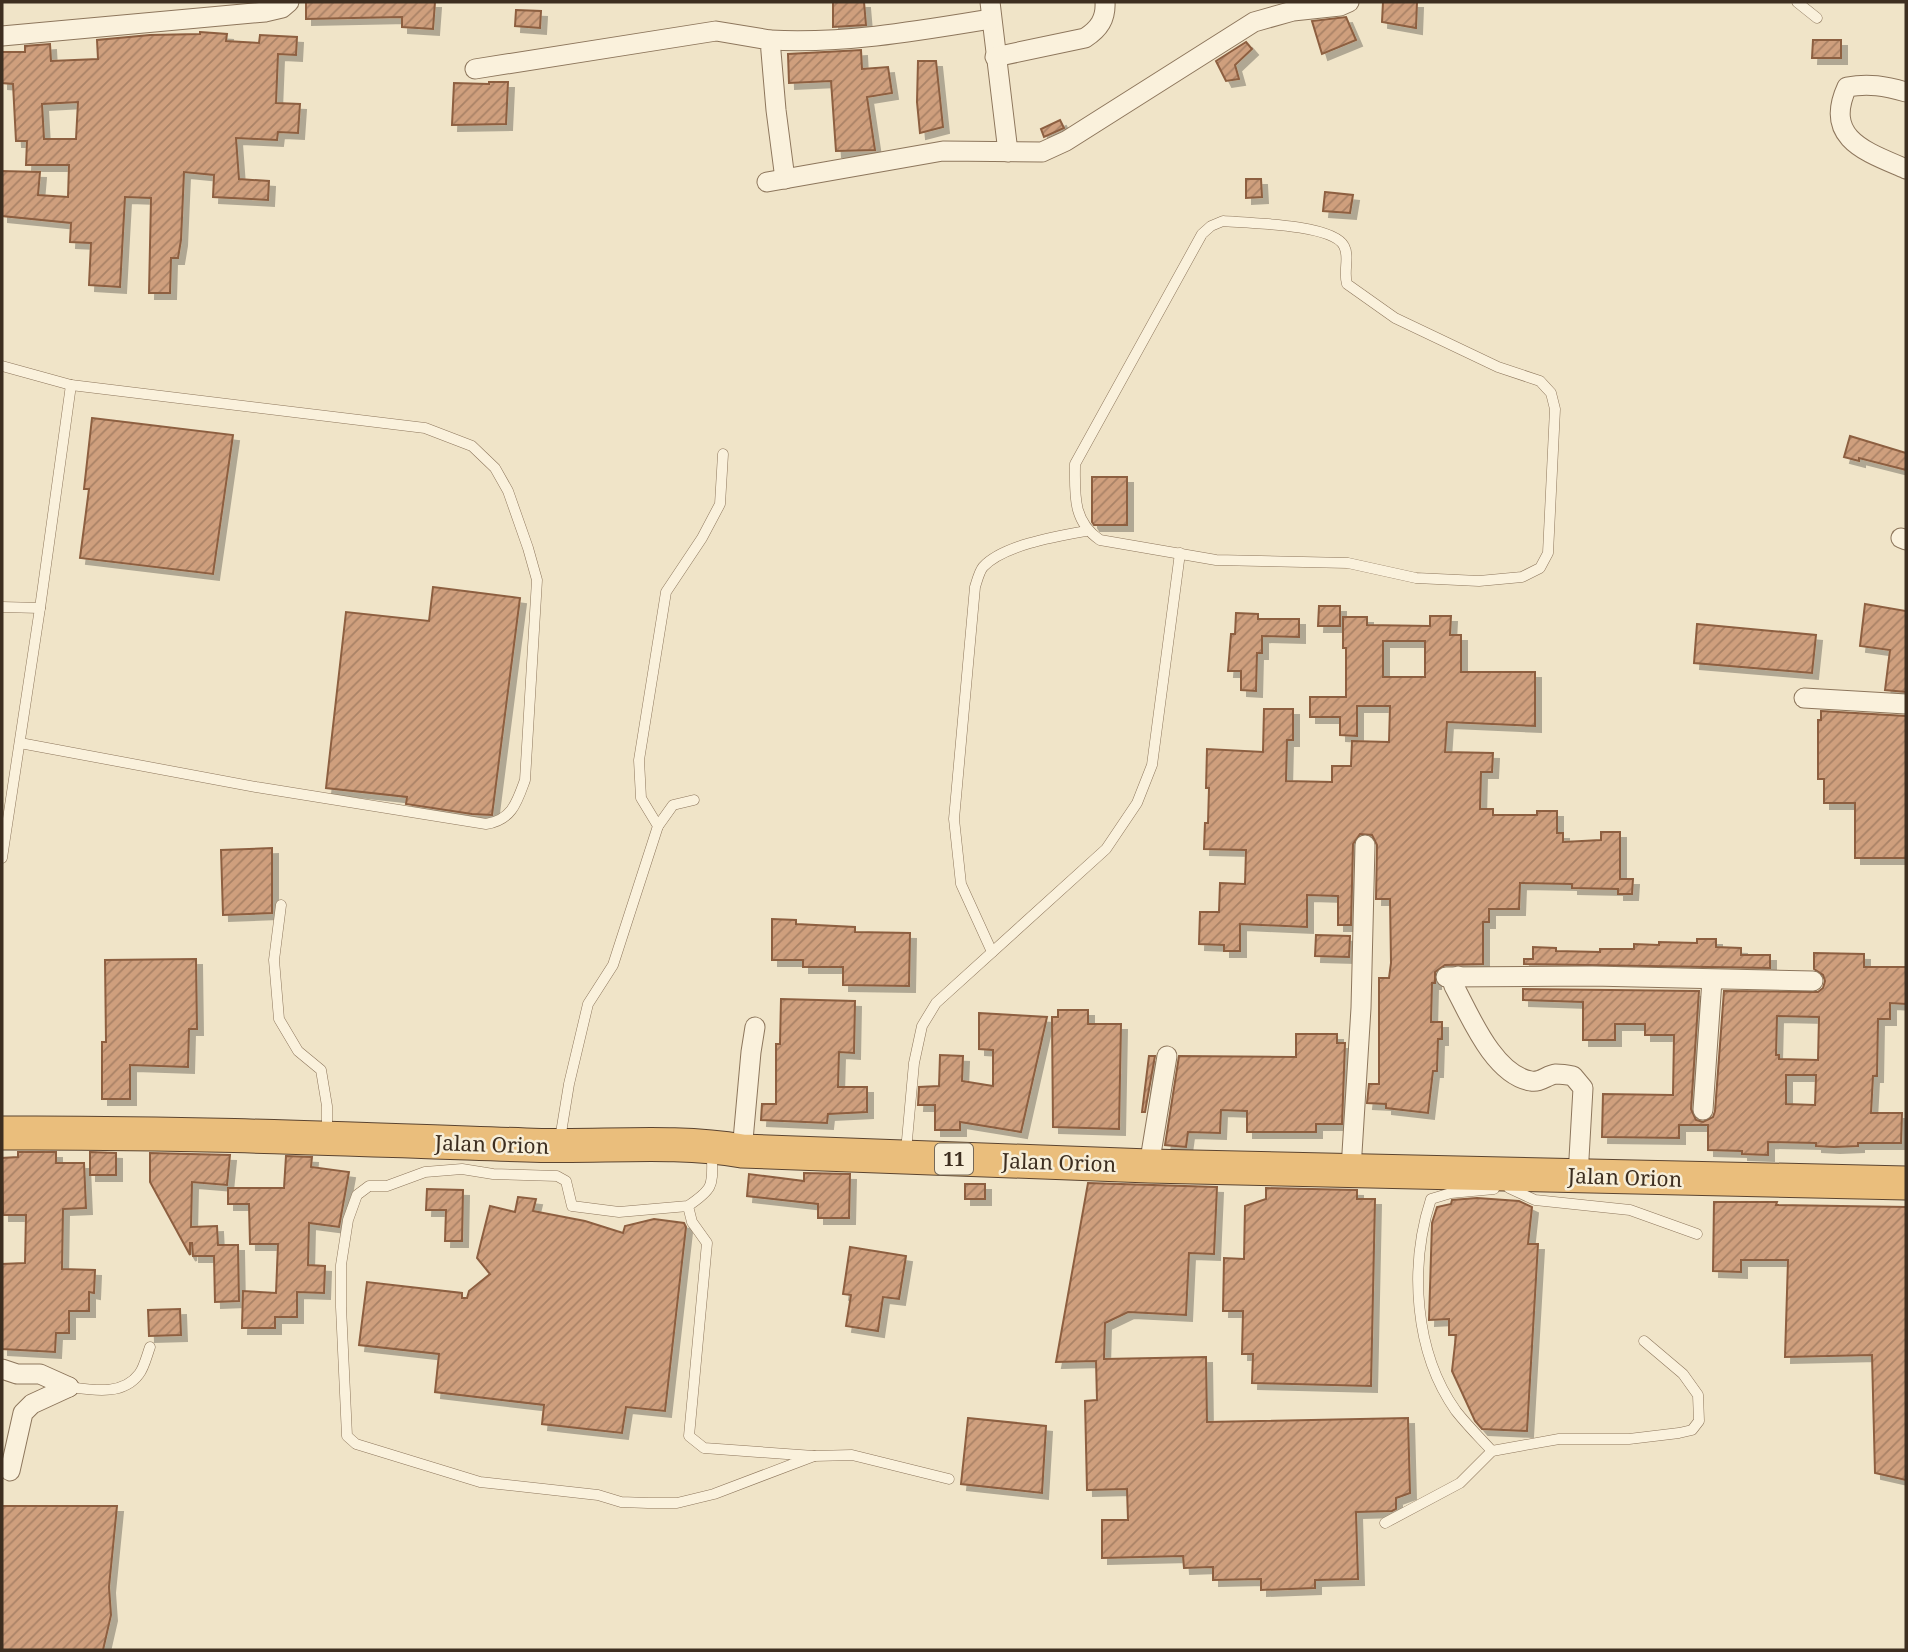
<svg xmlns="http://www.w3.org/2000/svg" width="1908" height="1652" font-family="'Noto Serif',serif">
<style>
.building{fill:url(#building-hatch);stroke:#8d5f41;stroke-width:2;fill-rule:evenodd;filter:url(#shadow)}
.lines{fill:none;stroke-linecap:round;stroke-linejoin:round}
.service-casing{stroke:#8d765c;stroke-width:11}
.minor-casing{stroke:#8d765c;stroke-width:21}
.trunk-casing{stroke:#5b4430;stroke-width:35}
.service{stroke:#faf1dc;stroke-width:10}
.minor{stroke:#faf1dc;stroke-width:19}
.trunk{stroke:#eabe7c;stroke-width:33}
.labels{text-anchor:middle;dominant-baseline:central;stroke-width:5;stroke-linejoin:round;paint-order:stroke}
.shield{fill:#f7eed8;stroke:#756857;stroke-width:2}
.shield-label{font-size:19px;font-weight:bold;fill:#3d2e20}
.street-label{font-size:21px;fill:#3d2e20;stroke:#f7eed8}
</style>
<defs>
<pattern id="building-hatch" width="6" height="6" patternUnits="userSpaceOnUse" patternTransform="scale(1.75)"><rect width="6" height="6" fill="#cf9f7d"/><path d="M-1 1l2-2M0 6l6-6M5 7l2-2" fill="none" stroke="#a98266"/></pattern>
<filter id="shadow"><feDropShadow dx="6" dy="6" stdDeviation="0" flood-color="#0004"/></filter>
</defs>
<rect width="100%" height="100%" fill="#f0e4c8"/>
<g class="building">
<polygon points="306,2 435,2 433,29 402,27 402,17 306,19"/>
<polygon points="833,2 864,2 866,25 833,27"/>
<polygon points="1383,2 1417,2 1416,28 1382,22"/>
<polygon points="516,10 541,11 540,28 515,26"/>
<polygon points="1346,17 1356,40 1322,54 1312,21"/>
<path d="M200 32 227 34 226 41 259 43 260 35 297 37 296 55 278 54 276 103 300 104 298 133 278 132 277 140 236 138 239 179 269 181 268 200 213 197 214 175 184 172 181 240 178 258H171L170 293H149L151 198 125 197 120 287 89 285 91 243 70 242 71 223 2 216V171L40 172 38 195 68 197 69 165H26L27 141H16L13 84 2 83V52H25V46L50 44 51 61 98 59 97 40 150 35 200 34ZM78 102 76 139H44L42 104Z"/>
<polygon points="1813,40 1841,40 1841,58 1812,58"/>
<polygon points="1246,42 1252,49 1235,65 1239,79 1226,81 1216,61"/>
<polygon points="861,50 862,69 888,67 892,93 867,97 875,150 836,151 831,81 789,83 788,54"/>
<polygon points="918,61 936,61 943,127 920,133 917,102"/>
<polygon points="489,82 508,82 506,124 452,125 454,83 489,84"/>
<polygon points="1060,120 1064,128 1044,137 1041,129"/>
<polygon points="1246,179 1261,179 1262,197 1246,198"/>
<polygon points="1325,192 1353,195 1350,213 1323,211"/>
<polygon points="92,418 233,435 213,574 80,558 89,489 84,489"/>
<polygon points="1850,436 1906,453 1906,470 1859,458 1859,461 1844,457"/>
<polygon points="1092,477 1127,477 1127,525 1094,525 1092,522"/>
<polygon points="433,587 520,598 492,815 472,814 406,804 407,797 326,788 346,612 429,621"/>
<polygon points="1865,604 1906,611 1906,692 1885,690 1890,650 1860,646"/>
<polygon points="1319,606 1340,606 1340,626 1318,626"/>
<polygon points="1236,613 1258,614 1258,619 1299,619 1299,637 1262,636 1262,653 1257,653 1256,691 1241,690 1241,671 1228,671 1231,634 1235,634"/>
<path d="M1430 616H1451L1450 635H1461V672H1535V726L1447 722 1445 752 1493 753 1492 772H1481L1480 809H1493V815H1537V811H1557V833H1563V842L1601 840V832H1620V879H1633L1632 894H1618V889L1572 888V884L1520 883 1519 909H1489V922H1483V964L1445 965 1435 972V983H1432L1431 1022H1442V1039H1438L1437 1071H1433L1428 1113 1386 1108V1104L1367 1103 1369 1084H1379V978H1389L1391 963 1390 899H1376L1377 845 1372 835 1360 834 1353 844 1351 925H1338V896L1307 895V927L1240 924V951H1224V945L1199 944 1200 912H1219L1220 883 1245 884 1246 850 1204 849 1205 823H1208L1209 788H1206L1207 749 1263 752 1264 709H1293V740H1287L1286 781 1332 782V766H1351L1352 741 1389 742 1390 706H1357V736L1340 735V717H1310V697H1346V648H1343V617H1367V625L1430 626ZM1383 641H1425V677H1383Z"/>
<polygon points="1697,624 1816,635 1812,673 1694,663"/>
<polygon points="1821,711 1906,716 1906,858 1855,858 1855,803 1824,803 1824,779 1818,779 1818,720 1821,720"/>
<polygon points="272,848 272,913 223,915 221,850"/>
<polygon points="772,919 796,920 796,924 855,927 855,932 910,933 909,986 843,985 843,967 803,967 803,960 772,960"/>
<polygon points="1316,935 1350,936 1349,957 1315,956"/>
<polygon points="1697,939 1716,939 1716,947 1741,948 1741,955 1770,955 1770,968 1524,964 1524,959 1533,959 1533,947 1556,948 1556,951 1600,952 1600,949 1634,949 1634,944 1659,945 1659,942 1697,943"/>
<path d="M1814 953 1864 954V967H1906V1004L1890 1003V1019H1878L1877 1076H1873L1871 1113H1902L1901 1143H1858V1146L1834 1147 1816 1146V1143L1768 1142V1155L1742 1154V1151L1708 1150V1125H1679V1138L1602 1137 1603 1094 1673 1095 1674 1035H1645V1024H1615V1040H1583V1002L1523 1000V989L1699 991 1691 1109 1696 1120 1703 1122 1713 1117 1715 1111 1724 991 1818 992 1823 988 1825 981 1823 975 1814 969ZM1777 1016 1819 1017 1818 1060 1779 1059V1055H1776ZM1786 1075H1816L1815 1105 1786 1104Z"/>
<polygon points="196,959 197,1029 189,1029 188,1067 130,1065 130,1099 102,1099 102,1042 106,1042 105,960"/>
<polygon points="781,999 855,1001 854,1053 839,1052 838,1087 867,1087 867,1112 828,1114 827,1123 761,1120 762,1104 776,1104 776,1044 780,1044"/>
<polygon points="1058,1010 1088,1010 1088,1024 1121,1024 1119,1129 1053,1127 1052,1017 1058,1017"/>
<polygon points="979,1013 1047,1017 1021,1132 960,1122 960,1130 935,1130 935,1105 918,1105 919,1087 939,1086 940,1055 963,1056 962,1081 993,1086 993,1050 979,1049"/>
<polygon points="1296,1034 1337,1034 1337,1043 1345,1043 1342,1124 1316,1124 1316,1132 1247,1132 1247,1111 1221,1110 1220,1133 1188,1132 1186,1147 1165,1145 1179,1056 1296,1057"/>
<polygon points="1149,1056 1155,1056 1145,1112 1142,1112"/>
<polygon points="18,1152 56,1152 56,1163 84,1163 86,1208 63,1209 62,1269 95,1270 94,1293 89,1292 89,1311 69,1311 69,1333 56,1333 55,1352 2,1349 2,1264 25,1263 26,1215 3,1215 2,1158 18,1157"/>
<polygon points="90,1152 116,1153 116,1175 90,1175"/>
<polygon points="150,1153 230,1155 227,1185 192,1182 191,1227 217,1226 218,1245 238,1245 239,1301 215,1302 214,1256 193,1256 192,1243 190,1243 190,1255 150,1182"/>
<polygon points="286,1156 312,1157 311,1167 349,1172 339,1227 309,1223 308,1265 325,1266 324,1293 297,1292 297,1317 275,1317 275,1328 242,1328 243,1291 276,1293 278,1244 250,1244 249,1204 228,1204 228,1188 284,1188"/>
<polygon points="804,1173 850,1174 849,1218 818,1218 818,1204 747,1196 749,1174 804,1181"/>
<polygon points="1088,1183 1217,1187 1214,1254 1189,1253 1186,1315 1128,1312 1105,1323 1104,1359 1206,1357 1207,1422 1408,1418 1410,1493 1396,1498 1396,1509 1392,1511 1356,1512 1358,1579 1315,1580 1315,1588 1261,1590 1261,1579 1213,1580 1213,1567 1184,1568 1183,1556 1102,1558 1102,1520 1128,1520 1127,1489 1087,1490 1085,1401 1097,1400 1096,1361 1056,1362"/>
<rect x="965" y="1184" width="20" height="15"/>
<polygon points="1266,1188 1357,1190 1357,1199 1375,1199 1371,1386 1252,1383 1253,1354 1242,1354 1243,1311 1223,1311 1224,1258 1244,1259 1245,1206 1266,1199"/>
<polygon points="427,1189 463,1190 462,1241 445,1241 446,1210 426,1210"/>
<polygon points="518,1197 536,1199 533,1211 585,1221 623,1233 625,1226 654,1219 684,1223 686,1227 665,1411 626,1407 622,1433 542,1424 544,1405 435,1392 439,1354 359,1345 367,1282 462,1293 462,1298 467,1298 469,1291 490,1274 477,1258 490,1206 515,1212"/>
<polygon points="1477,1198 1519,1201 1532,1207 1528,1244 1538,1244 1527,1431 1482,1429 1475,1421 1452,1371 1456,1335 1449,1335 1449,1319 1429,1320 1432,1223 1437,1207 1451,1204 1452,1200"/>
<polygon points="1714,1202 1777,1202 1776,1205 1906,1207 1906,1480 1875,1473 1872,1355 1785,1357 1788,1260 1741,1260 1741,1272 1713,1271"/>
<polygon points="850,1247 906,1256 899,1299 883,1297 878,1331 846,1326 851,1295 843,1294"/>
<polygon points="180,1309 181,1335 149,1336 148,1310"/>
<polygon points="968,1418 1046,1426 1042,1493 961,1484"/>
<polygon points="2,1506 117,1506 109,1587 111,1615 103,1650 2,1650"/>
</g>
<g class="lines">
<g class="service-casing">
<g id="service">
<polyline points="1797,2 1817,18"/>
<path d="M1223 221C1247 223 1333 224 1344 246 1350 257 1343 271 1347 284L1395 318 1498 367 1540 381 1551 393 1555 409 1548 553 1540 568 1522 577 1479 581 1416 578 1348 563 1216 560 1100 540C1072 521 1075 494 1075 464L1202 234 1211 226Z"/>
<path d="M2 366 71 385 425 428 472 446 495 468 508 491 528 548 537 580 525 780C517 802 512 820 486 824L256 787 20 743"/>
<polyline points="2,607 40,608"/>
<polyline points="658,826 673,805 694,800"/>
<polyline points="2,858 40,608 71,385"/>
<polyline points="281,905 274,960 279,1019 298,1051 321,1070 327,1106 327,1132"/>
<path d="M992 952 961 884 954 819 975 587C977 581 979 572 983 567 1003 545 1058 536 1086 531"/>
<polyline points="560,1139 569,1084 588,1004 613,965 658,826 641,798 639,760 666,592 702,538 720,504 723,454"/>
<polyline points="906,1151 914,1063 922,1026 936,1003 1106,849 1137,803 1152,765 1180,553"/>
<polyline points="1509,1188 1535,1200 1630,1210 1697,1234"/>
<path d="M688 1206 619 1212 572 1206 566 1181 557 1176 493 1174 462 1169 425 1172 387 1186H369L357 1195 348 1220 341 1265V1307L347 1436 356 1444 480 1482 598 1495 621 1502 648 1503H677L714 1494 814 1456 704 1448 689 1436 707 1243 692 1222 688 1206C716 1187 712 1185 712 1152"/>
<path d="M69 1387C92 1390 123 1396 139 1374 144 1368 147 1355 150 1347"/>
<path d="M1492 1451C1480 1438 1467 1425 1456 1411 1414 1352 1409 1266 1431 1199L1451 1193 1494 1189"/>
<polyline points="814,1456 852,1455 949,1479"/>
<polyline points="1385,1523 1460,1483 1492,1451 1559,1439 1629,1439 1679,1433 1692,1430 1699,1421 1698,1395 1683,1374 1644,1341"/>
</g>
</g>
<g class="minor-casing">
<g id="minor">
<polyline points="990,2 1008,152"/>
<polyline points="2,36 265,12 282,8 289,2"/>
<path d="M770 40C844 44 918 31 991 19"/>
<path d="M995 57 1085 38C1099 29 1106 19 1105 2"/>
<polyline points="475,69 716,31 770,40 776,110 785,179"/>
<path d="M1906 92C1885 86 1869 83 1847 87 1823 139 1867 152 1906 169"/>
<polyline points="767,182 943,151 1042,152 1066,141 1254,22 1293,11 1340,6 1349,2"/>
<polyline points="1901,538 1906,540"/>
<polyline points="1804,698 1906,704"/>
<path d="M1458 976 1453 983 1454 986C1470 1016 1494 1075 1531 1081 1540 1083 1547 1075 1556 1074 1561 1074 1568 1075 1573 1076L1583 1088 1578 1176"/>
<polyline points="1446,977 1592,976 1813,981"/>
<polyline points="1703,1110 1712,980"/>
<polyline points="742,1151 751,1052 755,1027"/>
<polyline points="1149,1166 1167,1056"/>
<polyline points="1351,1169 1361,1008 1365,845"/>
<polyline points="2,1369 17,1374 40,1374 69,1387"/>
<polyline points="10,1471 23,1413 32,1404 69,1387"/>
</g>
</g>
<g class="trunk-casing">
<path id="trunk" d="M2 1133C176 1132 351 1139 526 1145 597 1148 673 1139 742 1151L1149 1166 1906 1183"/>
</g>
<use href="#service" class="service"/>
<use href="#minor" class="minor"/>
<use href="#trunk" class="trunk"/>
</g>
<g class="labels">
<rect class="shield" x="935" y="1143.5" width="38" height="31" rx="5"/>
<g class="shield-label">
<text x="954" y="1159">11</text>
</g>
<g class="street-label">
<text transform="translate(492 1144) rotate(2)">Jalan Orion</text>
<text transform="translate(1059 1162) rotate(2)">Jalan Orion</text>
<text transform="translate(1625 1177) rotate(2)">Jalan Orion</text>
</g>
</g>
<rect width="1908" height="1652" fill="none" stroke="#3d2e20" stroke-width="7"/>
</svg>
